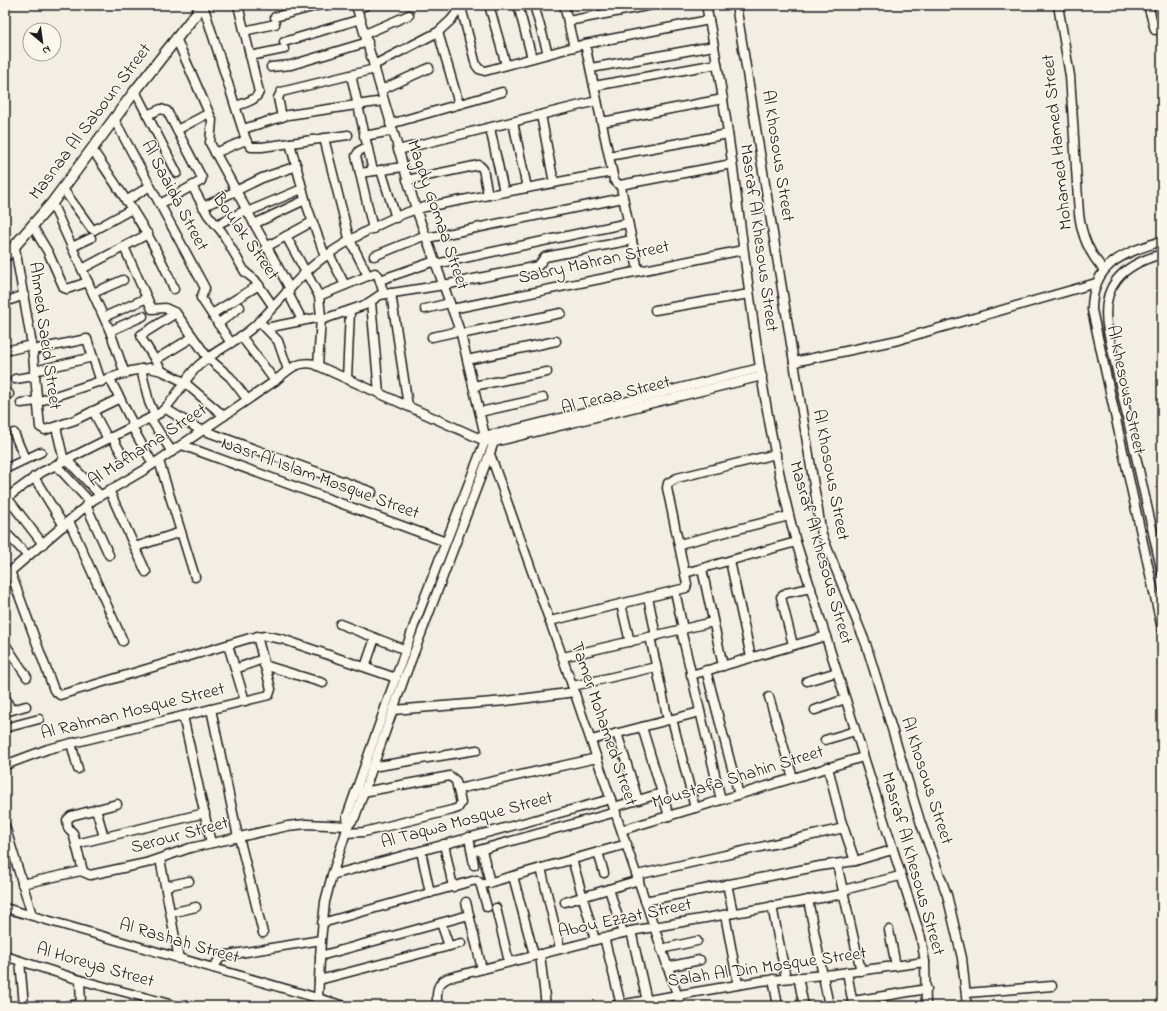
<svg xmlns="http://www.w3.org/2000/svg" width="1167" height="1011" font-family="'Indie Flower',sans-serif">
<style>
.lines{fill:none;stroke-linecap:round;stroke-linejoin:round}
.minor-casing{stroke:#1c1c1c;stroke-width:11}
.tertiary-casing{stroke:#1c1c1c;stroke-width:13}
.minor{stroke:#fbf7ec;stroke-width:8}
.tertiary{stroke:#fbf7ec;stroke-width:10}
.labels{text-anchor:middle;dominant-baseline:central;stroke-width:3;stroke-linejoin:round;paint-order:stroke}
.street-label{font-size:18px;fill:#1c1c1c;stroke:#fbf7ec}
</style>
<rect width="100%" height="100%" fill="#f2eee4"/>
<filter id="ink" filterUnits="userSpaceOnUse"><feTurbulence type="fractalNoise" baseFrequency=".025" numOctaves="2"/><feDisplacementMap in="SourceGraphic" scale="8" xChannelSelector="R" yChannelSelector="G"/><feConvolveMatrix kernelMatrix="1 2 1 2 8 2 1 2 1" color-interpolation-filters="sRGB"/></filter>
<g filter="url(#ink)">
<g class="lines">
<g class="minor-casing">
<g id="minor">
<polyline points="203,5 246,140 251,147 262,147 348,135"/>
<polyline points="356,5 416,209 461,334 485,436"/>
<polyline points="489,5 506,65"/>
<polyline points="518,5 532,58"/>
<polyline points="534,5 548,54"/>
<polyline points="564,5 574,47"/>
<path d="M706 5C743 183 748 367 796 542L921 938 925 962 926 1006"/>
<polyline points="736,5 822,535 866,644 921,824 947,895 962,958 967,1006"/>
<path d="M1058 5 1070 76 1079 214C1082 237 1089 253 1104 270"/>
<polyline points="1148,5 1155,30"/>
<polyline points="461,7 476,65 479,69 485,71 585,44 709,20"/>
<polyline points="357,9 367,5"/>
<polyline points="275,17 320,5"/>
<polyline points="568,21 652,5"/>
<polyline points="244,31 275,24"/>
<polyline points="438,32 459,104"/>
<polyline points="365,34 409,15"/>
<polyline points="176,38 212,120 210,143 290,289"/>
<polyline points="284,42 361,19"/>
<polyline points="585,44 614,180 621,187 638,270"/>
<polyline points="250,56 284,49"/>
<polyline points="374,65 438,32 451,20 462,6"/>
<polyline points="271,67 291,65 368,42"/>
<polyline points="591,68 714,46"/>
<polyline points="351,75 373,171"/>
<polyline points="594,86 717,64"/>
<polyline points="381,90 429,68"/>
<polyline points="135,91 177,173"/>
<path d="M236 106C244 103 256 101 259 92L238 5"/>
<polyline points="147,115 161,109 167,111 202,178 201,181 160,204"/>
<polyline points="541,115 554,183"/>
<polyline points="282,117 278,98 281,92 375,69"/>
<polyline points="114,119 205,288 201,298 231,343"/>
<polyline points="513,122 527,188"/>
<polyline points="602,122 723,99"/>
<polyline points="390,124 502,92"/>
<polyline points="490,128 504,192"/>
<polyline points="243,129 288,115 384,101"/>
<polyline points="177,130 209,113"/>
<polyline points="364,136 392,131"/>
<polyline points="324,138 349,238 368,276"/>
<polyline points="290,143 307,206 325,256"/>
<polyline points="367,147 359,151 356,156 373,229"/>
<path d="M92 149C122 194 154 238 174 289"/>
<polyline points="398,150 597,101"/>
<polyline points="215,153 246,140"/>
<polyline points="609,156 728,134"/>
<polyline points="381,170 396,218"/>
<polyline points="360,173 403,167"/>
<polyline points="407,180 479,165 483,169 488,195"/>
<polyline points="620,185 732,164"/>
<polyline points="192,186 208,215 222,232 245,272 255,280 273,306"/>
<polyline points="63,189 91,228 94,230 132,209"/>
<polyline points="126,201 150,186"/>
<polyline points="52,203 110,331 125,374"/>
<polyline points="203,207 262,178 297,166"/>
<polyline points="247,212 302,189"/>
<polyline points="254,224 305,200"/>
<polyline points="216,225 246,210"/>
<polyline points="33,227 48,252 64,288 67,289 88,282"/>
<polyline points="286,236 319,296 321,317 318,366"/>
<polyline points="427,238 623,198"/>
<path d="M1162 241C1124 253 1092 263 1092 310L1162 629"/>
<polyline points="72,247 91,238"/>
<polyline points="124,247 152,309 165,308 176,313 208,358 230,377 247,399"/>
<polyline points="266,247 312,222"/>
<polyline points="15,248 32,345 40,427 45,430 75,420 120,398"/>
<polyline points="329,254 345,285"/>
<path d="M1162 254C1122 265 1099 286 1108 331L1162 573"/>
<polyline points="374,256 426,235"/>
<polyline points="436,264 628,223"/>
<polyline points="82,269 148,234"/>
<polyline points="380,280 435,261"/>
<polyline points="287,291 302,320"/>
<polyline points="93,293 123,280"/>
<polyline points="391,293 408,406"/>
<polyline points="319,296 375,273 378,275 384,294"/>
<polyline points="5,302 24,295"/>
<polyline points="371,302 379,393"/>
<polyline points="425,309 450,303"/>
<polyline points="452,309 743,250"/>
<polyline points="655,310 749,294"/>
<polyline points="212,314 259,285"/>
<polyline points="104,317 147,298"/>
<polyline points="321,320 365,305 380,295 444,285 538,266 545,257 632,240"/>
<polyline points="259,321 278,341 288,370"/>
<polyline points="218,324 240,307"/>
<polyline points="266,328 321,317"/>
<polyline points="110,331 143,316"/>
<polyline points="461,334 561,313"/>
<polyline points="241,336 275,381"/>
<polyline points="432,337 459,331"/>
<polyline points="33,350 87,339 101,382"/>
<polyline points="5,351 32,345"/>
<polyline points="155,360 193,337"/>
<polyline points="467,360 556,341"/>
<polyline points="794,362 898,340 1096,283"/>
<polyline points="141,369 149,402 155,416"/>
<polyline points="34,371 93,357"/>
<polyline points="162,371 142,339 141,335 176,313"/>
<polyline points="15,379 35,376"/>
<polyline points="110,379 134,426"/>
<polyline points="347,379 350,311"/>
<polyline points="473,386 547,372"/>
<polyline points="5,395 9,394"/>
<polyline points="37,402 131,371 149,368 162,371 184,382 224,416"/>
<polyline points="21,403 37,401"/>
<polyline points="166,409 197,428 372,492"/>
<polyline points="93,411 108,439"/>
<polyline points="480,412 543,398"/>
<polyline points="150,418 172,452"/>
<polyline points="56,427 64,461"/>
<polyline points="132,427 153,464"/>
<polyline points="14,433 25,459"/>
<polyline points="481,436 501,433 760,368"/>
<polyline points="112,437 123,456"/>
<polyline points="182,445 446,542"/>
<polyline points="490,454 559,647 681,1006"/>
<polyline points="67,460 100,495"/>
<polyline points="159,461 195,577"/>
<polyline points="56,465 90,502"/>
<polyline points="5,469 41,452"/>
<polyline points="34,477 64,526"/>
<polyline points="109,490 146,572"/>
<polyline points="5,495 43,544"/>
<path d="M5 499 42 472 160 413C176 400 183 380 198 366 214 351 234 343 251 329 271 312 287 290 306 272 331 248 391 215 425 207L612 172"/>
<polyline points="86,505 109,555"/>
<polyline points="69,521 123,641"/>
<polyline points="5,532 28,556"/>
<polyline points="679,544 789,516"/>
<polyline points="135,547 181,532"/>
<polyline points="730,561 751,657"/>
<polyline points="702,569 723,666"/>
<polyline points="10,571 54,690 60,695 250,638 266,636 282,639 396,678"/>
<polyline points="685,573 796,542"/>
<path d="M5 576 93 500 146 469 275 381C287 371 297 360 314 364L485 441 494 442 762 376"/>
<polyline points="675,591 683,629"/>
<polyline points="648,597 656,636"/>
<polyline points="621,604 630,642"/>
<polyline points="550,621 686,588 687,584 667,488 668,483 677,478 776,454"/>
<polyline points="340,624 406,650"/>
<polyline points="681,630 721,800"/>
<polyline points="650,637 668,720"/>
<polyline points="5,644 27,677"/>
<polyline points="228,645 245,701"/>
<polyline points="793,645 781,597 786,593 811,588"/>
<polyline points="563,657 713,622"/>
<polyline points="264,665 323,683"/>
<polyline points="365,667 375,638"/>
<polyline points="235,669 263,659"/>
<polyline points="706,670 739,795"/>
<polyline points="691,675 826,636"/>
<polyline points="807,681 837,672"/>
<polyline points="573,686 656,667"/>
<polyline points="5,697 11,710"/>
<polyline points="769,697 793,778"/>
<polyline points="211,709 238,837"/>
<polyline points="393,710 506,701 575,692"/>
<polyline points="815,710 845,699"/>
<polyline points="5,712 26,706"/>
<polyline points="183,716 211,843"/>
<polyline points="672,719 695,808"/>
<polyline points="642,727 669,816"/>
<polyline points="5,728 39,719"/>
<polyline points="617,733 638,800"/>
<polyline points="591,740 700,712"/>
<polyline points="825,740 855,731"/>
<polyline points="71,743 78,769"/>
<polyline points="5,765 48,749 269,695 271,689 257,636"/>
<polyline points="372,767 477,750"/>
<polyline points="828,767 841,820 855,861"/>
<polyline points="458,789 597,758"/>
<polyline points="614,807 662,793"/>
<polyline points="96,809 104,837"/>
<polyline points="5,826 32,915"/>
<polyline points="348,826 347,816 416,620 485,441"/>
<polyline points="622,830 863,757"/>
<polyline points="346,833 364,832 452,810 458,808 461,803 456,781 450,776 363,792"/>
<polyline points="239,837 263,933"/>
<polyline points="469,837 474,865"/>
<polyline points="76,844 205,813"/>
<polyline points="444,844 453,887"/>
<polyline points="482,850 490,883"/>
<polyline points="421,851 430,893"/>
<polyline points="472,852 616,812"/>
<polyline points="598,852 604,873"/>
<polyline points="160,859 179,959"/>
<polyline points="572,859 595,940"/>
<polyline points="837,864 861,971"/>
<polyline points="541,868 560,948"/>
<polyline points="83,871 73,833 68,828 67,820 71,816 117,804"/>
<polyline points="332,875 611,799"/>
<polyline points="637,875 844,828"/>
<polyline points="513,876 534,955"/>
<polyline points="22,884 81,871 90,875 146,863 190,848 288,826 306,824 348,826"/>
<polyline points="727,884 733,913"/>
<polyline points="481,885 627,844"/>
<polyline points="166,886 189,881"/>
<polyline points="609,889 623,933"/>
<polyline points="843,890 900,876"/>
<polyline points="808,900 829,1006"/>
<polyline points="645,901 820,866 855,861 892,850"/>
<polyline points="466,902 482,969"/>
<polyline points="565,902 639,880"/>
<polyline points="772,906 786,978"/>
<polyline points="5,908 345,1006"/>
<polyline points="496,908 509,962"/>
<polyline points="171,913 196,907"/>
<polyline points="725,915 738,984"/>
<polyline points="322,923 476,880 480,883 487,907"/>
<polyline points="441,923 449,946"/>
<polyline points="889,930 896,966"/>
<polyline points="631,931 647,1001"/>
<polyline points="604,937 621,1005"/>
<polyline points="661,949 697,941"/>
<polyline points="540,954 546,1006"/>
<polyline points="5,956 80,980 177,1006"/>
<polyline points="320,956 469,915"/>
<polyline points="20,961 24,1006"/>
<polyline points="667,967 700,960"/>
<polyline points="213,968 220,958 227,955 321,940"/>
<polyline points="847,972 853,1005"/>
<polyline points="798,977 804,1006"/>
<polyline points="773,979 778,1006"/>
<polyline points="80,980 81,1006"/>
<polyline points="319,980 461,943"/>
<polyline points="967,993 1052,986"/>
<polyline points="662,998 665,1006"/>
<polyline points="318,999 321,940 325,902 332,875 348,826 355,817 404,679 494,442"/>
<polyline points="853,1001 927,989"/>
<polyline points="66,1006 81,1004"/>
<path d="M437 1006C437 993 435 984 448 978L631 931 844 894"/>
<polyline points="613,1006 761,981 834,974 925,962"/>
</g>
</g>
<g class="tertiary-casing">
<polyline id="tertiary" points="5,257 52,203 135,91 203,5"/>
</g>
<use href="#minor" class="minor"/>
<use href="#tertiary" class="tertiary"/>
</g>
</g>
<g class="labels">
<g class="street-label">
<text transform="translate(91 122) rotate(-53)">Masnaa Al Saboun Street</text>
<text transform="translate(1058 142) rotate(-96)">Mohamed Hamed Street</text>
<text transform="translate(777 156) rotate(81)">Al Khosous Street</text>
<text transform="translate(174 196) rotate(62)">Al Saaida Street</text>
<text transform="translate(437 215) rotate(71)">Magdy Gomaa Street</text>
<text transform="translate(245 237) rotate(55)">Boulak Street</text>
<text transform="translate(758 238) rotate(82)">Masraf Al Khesous Street</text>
<text transform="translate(594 263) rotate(-12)">Sabry Mahran Street</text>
<text transform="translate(44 336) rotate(82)">Ahmed Saeid Street</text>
<text transform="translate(1125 390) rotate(78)">Al Khesous Street</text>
<text transform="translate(616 396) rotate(-14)">Al Teraa Street</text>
<text transform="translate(148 446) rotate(-33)">Al Mafhama Street</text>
<text transform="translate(830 475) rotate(79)">Al Khosous Street</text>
<text transform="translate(320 479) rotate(20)">Nasr Al Islam Mosque Street</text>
<text transform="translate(820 553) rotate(74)">Masraf Al Khesous Street</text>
<text transform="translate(133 712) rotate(-14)">Al Rahman Mosque Street</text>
<text transform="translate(603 724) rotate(71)">Tamer Mohamed Street</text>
<text transform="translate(738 778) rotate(-17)">Moustafa Shahin Street</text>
<text transform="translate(926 781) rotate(72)">Al Khosous Street</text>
<text transform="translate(467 821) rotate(-15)">Al Taqwa Mosque Street</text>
<text transform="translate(180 836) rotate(-15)">Serour Street</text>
<text transform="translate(912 864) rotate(74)">Masraf Al Khesous Street</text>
<text transform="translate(625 919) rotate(-12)">Abou Ezzat Street</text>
<text transform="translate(179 942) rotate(16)">Al Rashah Street</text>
<text transform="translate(95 966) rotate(16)">Al Horeya Street</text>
<text transform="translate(767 968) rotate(-8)">Salah Al Din Mosque Street</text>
</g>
</g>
<rect width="1167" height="1011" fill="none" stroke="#fbf7ec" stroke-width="20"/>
<rect x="10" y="10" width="1147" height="991" fill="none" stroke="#1c1c1c" stroke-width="1.5" filter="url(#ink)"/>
<g transform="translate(42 42) rotate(151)"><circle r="19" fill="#fbf7ec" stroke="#a29f99"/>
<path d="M0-3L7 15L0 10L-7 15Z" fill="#1c1c1c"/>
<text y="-6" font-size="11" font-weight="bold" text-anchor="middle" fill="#1c1c1c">N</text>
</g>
</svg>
